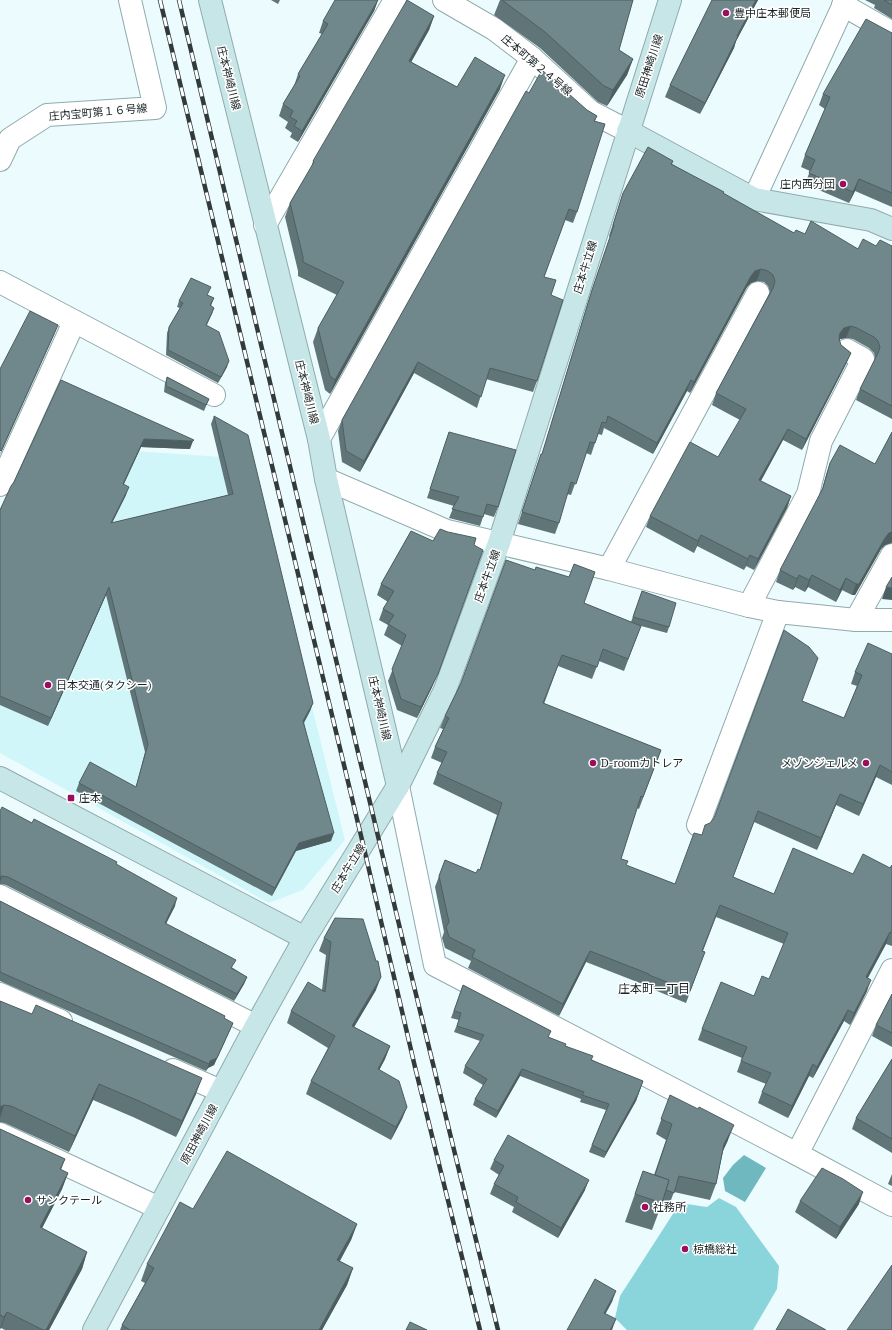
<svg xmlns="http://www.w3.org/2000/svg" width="892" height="1330" font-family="'PT Serif','Noto Sans JP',serif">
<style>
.built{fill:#d1f6fa}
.forest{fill:#8ad4dc}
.water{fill:#6fb8c0}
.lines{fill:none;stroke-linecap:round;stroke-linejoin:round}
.street-casing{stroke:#90aaad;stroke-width:24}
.secondary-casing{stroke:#90aaad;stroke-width:24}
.street{stroke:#fff;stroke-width:22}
.secondary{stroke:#c7e6e8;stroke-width:22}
.rail-casing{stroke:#313b3c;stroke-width:4.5}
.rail{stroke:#fff;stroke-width:3;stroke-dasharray:9;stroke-linecap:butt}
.wall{fill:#607578}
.shaded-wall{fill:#4e5f61}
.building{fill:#70888b;stroke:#4e5f61}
.poi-dot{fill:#9c0e5d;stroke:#fff;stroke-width:1.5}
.labels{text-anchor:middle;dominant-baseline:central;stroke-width:3;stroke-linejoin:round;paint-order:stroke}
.poi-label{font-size:11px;fill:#192324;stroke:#fff;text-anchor:start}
.street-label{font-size:11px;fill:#192324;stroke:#fff}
.neighbourhood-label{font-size:12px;fill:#192324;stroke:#fff}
</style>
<rect width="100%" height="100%" fill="#ecfcfe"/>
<polygon class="built" points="106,449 251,459 345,840 303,890 269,903 0,753 0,687"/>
<polygon class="forest" points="719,1198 736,1207 779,1266 777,1289 753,1330 627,1330 615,1318 620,1296 680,1203 707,1207"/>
<polygon class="water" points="744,1155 766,1168 745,1202 725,1191 723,1178 733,1165"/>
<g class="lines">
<g class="street-casing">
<g id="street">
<polyline points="444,0 494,29 532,58 591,112 628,131"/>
<polyline points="843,5 892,33"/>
<polyline points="0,160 10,139 47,115 155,108 130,0"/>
<polyline points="754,199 846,0"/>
<polyline points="265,225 395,0"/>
<polyline points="0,282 214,395"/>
<polyline points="319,439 532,58"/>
<polyline points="326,479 447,531 609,569 749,606 778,612 856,620 892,620"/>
<polyline points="0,485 74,322"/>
<polyline points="609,569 758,293"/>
<polyline points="749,606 808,494 821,441 863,359 847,350"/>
<polyline points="856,620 892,555"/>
<polyline points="398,786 435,965 797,1154 892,1205"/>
<polyline points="698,825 778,612"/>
<polyline points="0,896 256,1026"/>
<polyline points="0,994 61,1021"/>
<polyline points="173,1070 221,1091"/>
<polyline points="0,1134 159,1208"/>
<polyline points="797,1154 892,970"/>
</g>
</g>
<g class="secondary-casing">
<g id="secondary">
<polyline points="210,0 319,439 326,479 398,786"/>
<polyline points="628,131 754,199 871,220 892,229"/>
<polyline points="0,778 305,938"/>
<polyline points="94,1330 256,1026 305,938 398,786 445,690 499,543 670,0"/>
</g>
</g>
<use href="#street" class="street"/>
<use href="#secondary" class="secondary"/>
<g class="rail-casing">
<g id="rail">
<polyline points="160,0 363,844 415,1067 480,1330"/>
<polyline points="179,0 402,937 498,1330"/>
</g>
</g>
<use href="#rail" class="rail"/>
</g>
<g class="wall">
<polygon points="271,0 280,0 278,4"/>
<polygon points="378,0 374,11 298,142 290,137 292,133 285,128 288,122 279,116 283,104 294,86 298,74 322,34 319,33 323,21"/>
<polygon points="500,0 633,0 619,50 633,59 627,75 607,106 598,102 540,48 494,15"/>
<polygon points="712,0 758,0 736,41 734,48 700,114 665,97 670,85"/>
<polygon points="865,0 892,0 892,19 874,8 875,5"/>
<polygon points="434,16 429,30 411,62 457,87 500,89 330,394 325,390 313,342 318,328 337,295 298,276 298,271 285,217 290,203 311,168 313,161"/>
<polygon points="890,32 892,33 892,207 855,191 849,203 805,184 810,171 801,167 805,155 825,109 819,105 823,94"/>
<polygon points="529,93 587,110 597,116 595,121 577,212 573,223 565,220 544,277 551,295 537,381 533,392 486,379 477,408 414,373 360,472 342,462 338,431 342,420"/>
<polygon points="673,161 672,164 723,194 794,233 805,234 858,249 876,246 892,246 892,419 856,400 860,389 875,359 874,353 869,348 853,339 846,338 840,339 839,341 841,345 851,353 846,364 802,450 783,440 761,481 791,496 787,508 754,570 746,566 744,570 697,546 694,553 646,527 650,516 718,457 740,420 712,405 716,393 770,292 768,286 764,282 757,281 751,283 747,287 690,393 687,391 653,454 604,428 602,435 598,434 591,455 586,453 571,495 567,494 559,523 555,534 518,524 537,465 541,454 542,454 588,302 610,237 609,236 623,193"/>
<polygon points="208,295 214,298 211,306 214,308 206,325 227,367 218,383 166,355 167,333 169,327 180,308 177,307 179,301"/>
<polygon points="167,377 209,399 204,411 164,392 165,383"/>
<polygon points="61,380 190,449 141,447 124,484 126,495 112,523 228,495 211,424 214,416 313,703 310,711 304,723 331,841 296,851 272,896 76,791 79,783 136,787 145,752 106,595 48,726 0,705 0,510 14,482"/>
<polygon points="449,432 498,507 494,517 484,514 480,526 449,518 454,506 427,498"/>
<polygon points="892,432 892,543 885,545 881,549 855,595 852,595 842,590 836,602 808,587 805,592 795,587 793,590 776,582 780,570 821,493 826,475 830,463 875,464"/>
<polygon points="411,531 433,685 417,718 397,710 388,681 402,646 384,635 388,625 379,620 383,609 388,602 377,595 381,584"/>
<polygon points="642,591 669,627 667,633 641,626 624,671 599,661 592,679 558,666 544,704 661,750 639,809 637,808 621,859 626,866 675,884 702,835 802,701 844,718 857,686 851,684 855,672 892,654 892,785 876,777 859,816 836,805 817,850 754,822 733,877 774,894 853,874 890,868 892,865 892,946 886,944 868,978 867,991 850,1025 844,1021 813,1078 809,1076 788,1118 758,1103 762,1092 766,1084 737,1072 742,1058 698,1040 702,1029 754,996 769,979 784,944 716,917 703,951 705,952 686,1003 645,986 645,985 586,962 559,1016 468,968 471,961 445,948 442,938 444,932 435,887 445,860 476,873 480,869 497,815 433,784 437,773 442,763 431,758 435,747 443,729 440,728 445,716 584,603 631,622"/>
<polygon points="0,811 32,823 116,864 175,906 166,924 233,968 247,977 244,984 234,1001 6,885 0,884"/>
<polygon points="0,901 225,1016 224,1018 230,1030 214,1065 208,1068 206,1071 0,981"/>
<polygon points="335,918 376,990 354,1027 390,1046 385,1059 379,1070 407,1107 402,1119 391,1140 306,1094 311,1081 328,1048 287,1023 291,1011 322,990 326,955 319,951 324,938"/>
<polygon points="463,985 551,1031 548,1037 591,1060 643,1081 636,1101 604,1158 589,1152 606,1110 580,1102 581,1099 520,1076 496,1118 473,1105 475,1099 483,1085 463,1073 465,1066 480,1041 454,1032 459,1020 451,1018"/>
<polygon points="892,994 892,1047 872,1036 876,1025"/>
<polygon points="0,1001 196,1094 176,1137 133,1117 93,1100 69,1152 5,1123 0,1122"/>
<polygon points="892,1059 892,1153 852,1129 856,1118"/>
<polygon points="670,1095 728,1140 723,1151 716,1184 710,1200 674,1192 668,1208 661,1206 652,1230 625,1222 643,1171 654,1175 666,1140 656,1134"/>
<polygon points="0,1129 65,1159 61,1170 68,1173 62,1189 42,1228 87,1252 82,1269 49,1330 5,1330 1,1328 0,1329"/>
<polygon points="494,1160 585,1190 558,1238 512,1212 514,1207 490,1194 494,1184 499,1175 490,1169"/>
<polygon points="892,1174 892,1186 888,1184"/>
<polygon points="800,1201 859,1204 836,1239 795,1212"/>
<polygon points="193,1209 357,1224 351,1240 340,1261 353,1268 347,1285 322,1330 120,1330 122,1325 145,1283 141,1281 147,1264"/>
</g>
<g class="shaded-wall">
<polygon points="378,0 374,11 298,142 302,131"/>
<polygon points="756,0 758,0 736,41 734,48 700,114 705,103 737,36"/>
<polygon points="434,16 429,30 404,75 409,61"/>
<polygon points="633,59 627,75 607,106 613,90"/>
<polygon points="505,75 500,89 330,394 335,380"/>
<polygon points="859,179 855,191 849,203 853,192"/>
<polygon points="761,269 757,281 751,283 747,287 690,393 694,382 751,276 755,271"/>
<polygon points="214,308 212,314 204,331 206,325"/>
<polygon points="58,325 54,335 0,455 1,451"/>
<polygon points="851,326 846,338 840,339 836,344 840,333 844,328"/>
<polygon points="851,353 846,364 802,450 806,439"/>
<polygon points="229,361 227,367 218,383"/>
<polygon points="418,362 414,373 360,472 364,461"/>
<polygon points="691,380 687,391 653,454 657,443"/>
<polygon points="788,429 783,440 755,491 759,480"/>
<polygon points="144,439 193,441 190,449 141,447 120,492 123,484"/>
<polygon points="129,487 126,495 108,531 111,523"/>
<polygon points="791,496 787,508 754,570 758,559"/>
<polygon points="892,532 892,541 891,543 885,545 881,549 855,595 852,595 856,584 885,538 889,533"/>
<polygon points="701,535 697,546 694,553 698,541"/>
<polygon points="483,550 433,685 417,718 421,707"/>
<polygon points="750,555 746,566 744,570 748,559"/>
<polygon points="799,575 795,587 793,590 797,579"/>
<polygon points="812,575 808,587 805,592 809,580"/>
<polygon points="846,578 842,590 836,602 840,590"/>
<polygon points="109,587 106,595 48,726 51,718"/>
<polygon points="886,587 892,588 892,600 882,599"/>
<polygon points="313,703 310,711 300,729 303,721"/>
<polygon points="880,765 876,777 859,816 863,804"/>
<polygon points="840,794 836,805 817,850 821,838"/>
<polygon points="334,833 331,841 296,851 272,896 275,888 299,843"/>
<polygon points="2,876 0,883 0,877"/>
<polygon points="177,898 175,906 162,931 165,923"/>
<polygon points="890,932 886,944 862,988 866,977"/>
<polygon points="590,951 586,962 559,1016 563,1004"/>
<polygon points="247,977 244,984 234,1001 237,994"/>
<polygon points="381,977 376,990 347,1039 352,1026"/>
<polygon points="871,980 867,991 850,1025 854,1013"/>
<polygon points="848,1010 844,1021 813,1078 817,1067"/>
<polygon points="233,1023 230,1030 214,1065 208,1068 206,1071 210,1061"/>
<polygon points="390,1046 385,1059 373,1082 378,1069"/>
<polygon points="813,1064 809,1076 788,1118 792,1106"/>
<polygon points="522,1069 520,1076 496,1118 498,1111"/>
<polygon points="202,1078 196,1094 176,1137 182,1121"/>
<polygon points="643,1081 636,1101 604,1158 606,1152"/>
<polygon points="99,1084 93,1100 69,1152 75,1136"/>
<polygon points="4,1105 0,1118 0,1107"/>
<polygon points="407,1107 402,1119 391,1140 396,1127"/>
<polygon points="734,1125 728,1140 719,1159 724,1144"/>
<polygon points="68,1173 62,1189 34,1244 40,1227"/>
<polygon points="589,1180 585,1190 558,1238 561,1228"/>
<polygon points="863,1192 859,1204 836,1239 840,1227"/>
<polygon points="357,1224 351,1240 331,1276 337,1260"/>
<polygon points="87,1252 82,1269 49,1330 46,1330"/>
<polygon points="353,1268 347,1285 322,1330 319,1330"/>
<polygon points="616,1291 612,1302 600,1324 604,1313"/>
<polygon points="7,1312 1,1328 0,1329 4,1317"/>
<polygon points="616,1319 612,1330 610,1330"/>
</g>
<g class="building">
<polygon points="335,0 378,0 302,131 294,126 297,121 290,117 293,111 283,104 300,76 298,74 328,24 323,21"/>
<polygon points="407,0 434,16 409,61 457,87 475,57 505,75 335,380 330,376 318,328 344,282 303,262 303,257 290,203 314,162 313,161"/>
<polygon points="502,0 633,0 619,50 633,59 613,90 604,86 545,32"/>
<polygon points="712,0 756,0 737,36 738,36 705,103 670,85"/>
<polygon points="884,0 892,0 892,5"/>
<polygon points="866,19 892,33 892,193 859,179 853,192 809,173 815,160 805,155 830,97 823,94"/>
<polygon points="542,70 587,110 597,116 594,121 605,124 577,212 569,209 544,277 556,280 551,295 563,300 537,381 490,368 481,397 418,362 364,461 346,451 342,420 526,91 529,93"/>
<polygon points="648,147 673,161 671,164 724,192 723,193 794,233 796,230 805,234 811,221 858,249 863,239 876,246 880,240 892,246 892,406 860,389 878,353 880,347 878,341 874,337 857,328 851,326 844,328 840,333 839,339 841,345 851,353 806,439 788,429 759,480 791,496 758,559 750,555 748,559 701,535 698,541 650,516 690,442 718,457 746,409 716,393 773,288 775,281 773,275 768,271 761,269 755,271 751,276 694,382 691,380 657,443 608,416 606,423 602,422 595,443 590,442 576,484 571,482 559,523 522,512 541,454 542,454 592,290 614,225 613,225 623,193"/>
<polygon points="191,278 211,287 207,295 214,298 210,305 214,308 206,325 219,332 229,361 221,377 168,350 169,327 183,303 179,301"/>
<polygon points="30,311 58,325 1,451 0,450 0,369"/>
<polygon points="167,377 209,399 206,405 166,386"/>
<polygon points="61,380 194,440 193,441 144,439 123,484 129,487 111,523 233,494 214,416 248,435 313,703 303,721 334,833 299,843 275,888 79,783 90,762 136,787 148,744 109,587 51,718 0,696 0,510 11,486 14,482"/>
<polygon points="449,432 516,450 498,507 487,504 483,517 452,509 459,497 430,489"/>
<polygon points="892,432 892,532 889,533 885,538 859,584 856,584 846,578 840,590 812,575 809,580 799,575 797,579 780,570 823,488 830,463 840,445 875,464"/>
<polygon points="440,529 448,532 476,538 474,545 483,550 438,674 421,707 401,699 392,669 406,635 388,624 394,615 383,609 394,591 381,584 411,531 433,541"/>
<polygon points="506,560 535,570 536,567 569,577 574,564 595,572 584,603 641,626 628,659 603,649 597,667 562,655 543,703 661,750 643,797 641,796 621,859 628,861 626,865 675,884 694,833 702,835 705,825 710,823 714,818 784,630 809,647 818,658 802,701 844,718 862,675 855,672 868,643 892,654 892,772 880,765 863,804 840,794 821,838 758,811 733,877 774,894 793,848 853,874 863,854 890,868 892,865 892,933 890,932 866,977 871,980 854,1013 848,1010 817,1067 813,1064 792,1106 762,1092 771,1073 741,1061 747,1047 702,1029 721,982 754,996 762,976 769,979 788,933 720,905 702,951 705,952 690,991 649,975 649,974 590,951 563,1004 472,957 475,950 449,937 446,927 449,922 439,876 445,860 476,873 478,869 480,870 502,803 437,773 447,752 435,747 449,718 445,716 461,683"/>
<polygon points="892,577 892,588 886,587"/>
<polygon points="642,591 676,603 669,627 633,617"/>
<polygon points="2,807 32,823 34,819 117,862 116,864 177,898 165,923 236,960 231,968 247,977 237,994 8,877 2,876 0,877 0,811"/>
<polygon points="0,901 225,1016 224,1018 233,1023 217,1058 210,1061 209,1064 0,972"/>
<polygon points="335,918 363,919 376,961 378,961 381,977 352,1026 390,1046 378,1069 399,1081 407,1107 396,1127 311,1081 335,1036 291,1011 308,982 325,992 331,942 324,938"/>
<polygon points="463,985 551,1031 548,1037 566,1044 565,1046 593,1056 591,1060 643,1081 638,1094 606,1152 592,1145 609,1104 582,1095 584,1092 522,1069 498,1111 475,1099 487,1079 465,1066 484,1035 457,1026 461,1013 454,1011"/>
<polygon points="892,994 892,1033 876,1025"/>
<polygon points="0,1001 32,1014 36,1005 202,1078 182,1121 139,1101 99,1084 75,1136 11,1106 4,1105 0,1107"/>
<polygon points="892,1059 892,1139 856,1118"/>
<polygon points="670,1095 698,1109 699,1107 734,1125 724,1144 716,1184 679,1176 674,1193 666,1190 669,1180 655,1175 672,1124 661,1119"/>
<polygon points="0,1129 65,1159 60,1169 68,1173 40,1227 87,1252 46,1330 43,1330 7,1312 4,1317 0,1315"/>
<polygon points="508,1135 589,1180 561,1228 516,1202 518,1197 494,1184 504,1166 494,1160"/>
<polygon points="227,1151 357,1224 337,1260 353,1268 319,1330 130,1330 122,1325 154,1268 147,1264 180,1202 193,1209"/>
<polygon points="822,1168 843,1179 863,1192 840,1227 800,1201"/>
<polygon points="643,1171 669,1180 662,1203 635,1194"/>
<polygon points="892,1265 892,1330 847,1330"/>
<polygon points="595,1279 616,1291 604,1313 616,1319 610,1330 567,1330"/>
<polygon points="788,1309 826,1330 776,1330"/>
<polygon points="410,1322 427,1330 406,1330"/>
</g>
<g class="poi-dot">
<circle cx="726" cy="13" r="4"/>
<circle cx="843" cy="184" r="4"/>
<circle cx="48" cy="685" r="4"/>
<circle cx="593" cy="763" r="4"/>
<circle cx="866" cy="763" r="4"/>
<rect x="67" y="794" width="8" height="8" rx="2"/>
<circle cx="28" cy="1200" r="4"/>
<circle cx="645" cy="1207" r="4"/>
<circle cx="685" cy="1249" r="4"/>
</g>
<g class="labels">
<g class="poi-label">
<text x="734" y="13">豊中庄本郵便局</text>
<text x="835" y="184" text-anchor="end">庄内西分団</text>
<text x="56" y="685">日本交通(タクシー)</text>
<text x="601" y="763">D-roomカトレア</text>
<text x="858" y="763" text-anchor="end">メゾンジェルメ</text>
<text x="79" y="798">庄本</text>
<text x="36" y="1200">サンクテール</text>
<text x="653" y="1207">社務所</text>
<text x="693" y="1249">椋橋総社</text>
</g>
<g class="street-label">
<text transform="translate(537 65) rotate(40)">庄本町第２４号線</text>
<text transform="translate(649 66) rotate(-72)">原田神崎川線</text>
<text transform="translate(229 78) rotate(76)">庄本神崎川線</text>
<text transform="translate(98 112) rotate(-5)">庄内宝町第１６号線</text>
<text transform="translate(585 267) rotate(-73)">庄本牛立線</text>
<text transform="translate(307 392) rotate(76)">庄本神崎川線</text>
<text transform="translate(487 576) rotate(-70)">庄本牛立線</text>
<text transform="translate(380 708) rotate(77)">庄本神崎川線</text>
<text transform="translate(348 868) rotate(-59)">庄本牛立線</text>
<text transform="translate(199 1134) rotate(-62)">原田神崎川線</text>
</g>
<g class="neighbourhood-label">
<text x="654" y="988">庄本町一丁目</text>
</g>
</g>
</svg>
